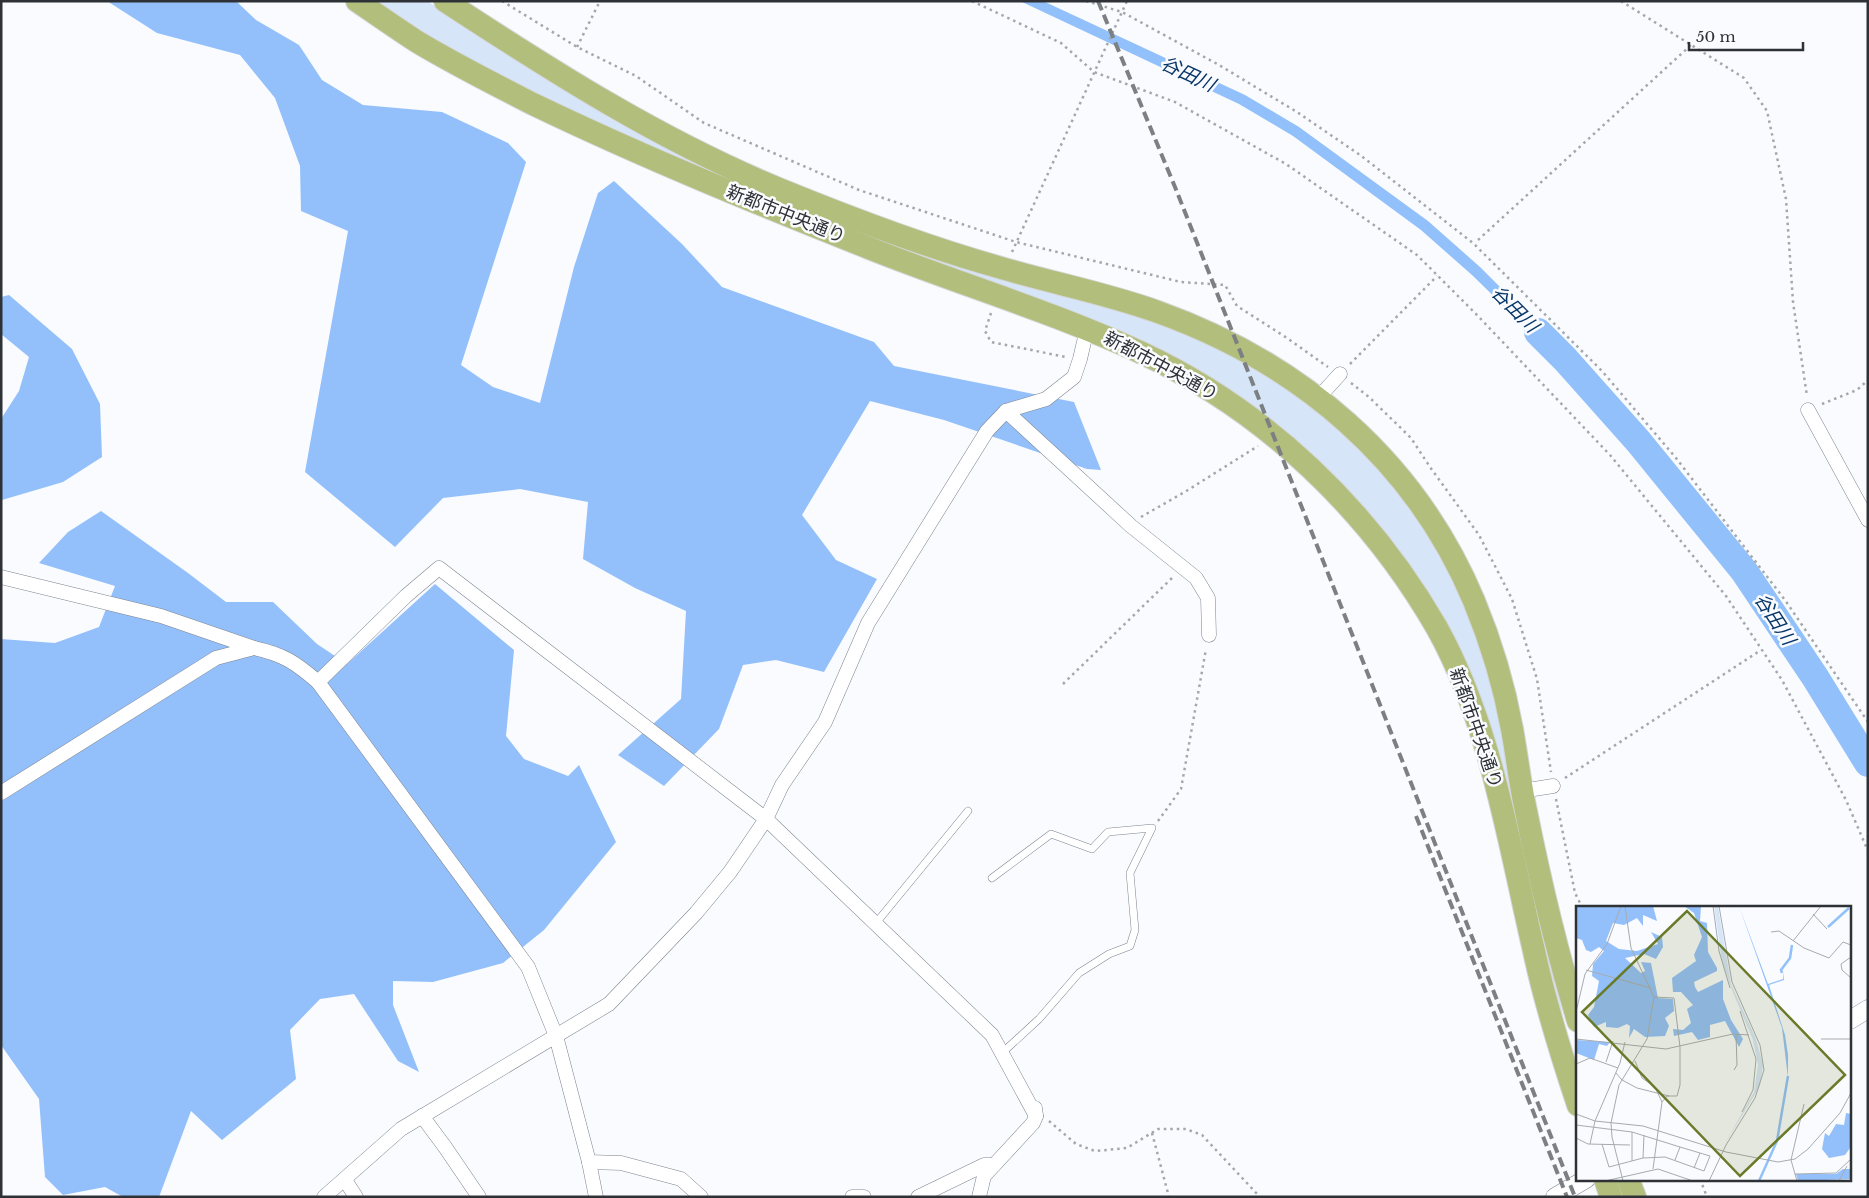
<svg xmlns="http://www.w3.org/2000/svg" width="1869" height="1198" font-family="'Libre Baskerville','Noto Sans JP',serif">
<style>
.green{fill:#d6e5f8}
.forest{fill:#93c0fb}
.water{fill:#92c0fa}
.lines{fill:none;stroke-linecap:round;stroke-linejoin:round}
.river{stroke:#92c0fa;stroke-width:28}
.service-casing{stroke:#7d8590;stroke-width:8}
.minor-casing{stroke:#7d8590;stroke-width:15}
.tertiary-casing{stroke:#7d8590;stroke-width:19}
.primary-casing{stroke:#d5d6d7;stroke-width:24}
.path{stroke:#a4a7ab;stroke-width:2.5;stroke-dasharray:2.5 4;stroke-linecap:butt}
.service{stroke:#fff;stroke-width:7}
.minor{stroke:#fff;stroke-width:14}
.tertiary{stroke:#fff;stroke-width:18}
.primary{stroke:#b1be7c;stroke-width:22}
.rail{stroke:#7d8083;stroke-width:4;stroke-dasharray:10 5;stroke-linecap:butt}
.labels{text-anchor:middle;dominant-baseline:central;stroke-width:5;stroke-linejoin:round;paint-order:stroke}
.street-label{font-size:18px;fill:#2e3236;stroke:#f9fbfe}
.water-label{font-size:19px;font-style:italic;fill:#083669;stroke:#f9fbfe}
.inset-river{fill:none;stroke:#92c0fa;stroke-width:2.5}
.inset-road{fill:none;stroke:#a8abae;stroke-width:1}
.view{fill:#697b2a;fill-opacity:0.15;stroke:#697b2a;stroke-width:2.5}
.inset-edge{fill:none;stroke:#2e3236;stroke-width:2.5}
</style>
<rect width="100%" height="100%" fill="#f9fbfe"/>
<path class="green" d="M371 1H427L515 59 610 118 684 158 725 177 1151 319 1221 349 1313 405 1393 483 1450 570 1489 666 1552 961 1569 1046 1560 1024 1520 850 1394 545C1362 505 1329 470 1291 436L945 268 604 129 432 41Z"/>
<g class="forest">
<polygon points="107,1 236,1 256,20 299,45 322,80 363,105 442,112 508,143 526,162 461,365 493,387 540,403 574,267 598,193 614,181 682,244 722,287 874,342 894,366 1074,402 1101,470 1087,469 944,420 870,401 802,515 836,560 877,579 824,672 776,660 743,665 719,729 664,786 618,755 681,699 686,611 635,588 583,559 588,502 520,489 443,498 395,547 305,472 348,231 301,211 300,166 275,98 240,55 157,33"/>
<polygon points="9,295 72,349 100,404 102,457 63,482 2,500 1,503 1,419 19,391 29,357 1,334 1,297"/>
<polygon points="101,511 188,573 226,602 273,602 317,644 347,664 435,584 514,650 506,736 524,759 568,776 579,765 616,842 544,930 503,963 433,982 393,981 393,1005 419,1072 398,1061 354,994 320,999 290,1030 296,1079 222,1140 191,1111 159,1197 123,1197 105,1187 63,1195 45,1177 39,1099 1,1045 1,639 55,643 99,627 115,586 39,563 68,532"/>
</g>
<polygon class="water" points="1020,1 1043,1 1245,95 1299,127 1428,221 1480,267 1569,356 1561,362 1472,275 1421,230 1293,136 1239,104"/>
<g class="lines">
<polyline class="river" points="1538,332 1565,359 1638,441 1744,571 1815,677 1868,763"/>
<g class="service-casing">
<g id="service">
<polyline points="992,878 1051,834 1092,849 1108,832 1152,828 1130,873 1135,930 1130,946 1109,954 1079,973 1039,1019 1002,1053"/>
<polyline points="876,923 968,811"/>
</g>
</g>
<g class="minor-casing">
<g id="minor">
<polyline points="1318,398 1340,374"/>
<polyline points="1808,410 1868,520"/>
<polyline points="1006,411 1131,526 1196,578 1208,598 1209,635"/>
<path d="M1 577 161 616 254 648C283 654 296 663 318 682L406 596 439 568 766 819 992 1035 1036 1116"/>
<polyline points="318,682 528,967 556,1036 589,1162 596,1197"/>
<polyline points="1522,791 1553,786"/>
<polyline points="1,793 216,658 254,648"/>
<polyline points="422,1116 445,1147 479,1197"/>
<polyline points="589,1162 621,1163 681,1179 701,1197"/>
<polyline points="345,1180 356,1197"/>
<polyline points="324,1197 401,1129 609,1004 696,913 730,872 766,819 782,785 825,722 868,623 987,431 1006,411 1046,399 1074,377 1080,359 1087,329"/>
<polyline points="852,1197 864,1197"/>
<polyline points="918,1197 984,1165 994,1165"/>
<polyline points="979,1197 984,1176 1033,1123 1036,1116 1035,1108"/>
</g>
</g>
<g class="tertiary-casing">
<g id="tertiary">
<polyline points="1850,1020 1868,1009"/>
<polyline points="1555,1197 1586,1179"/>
</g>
</g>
<g class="primary-casing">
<g id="primary">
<path d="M357 1C376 14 396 28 416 41 454 64 494 84 533 104 643 157 756 203 869 248 959 284 1054 312 1142 353 1266 411 1369 510 1437 628 1491 725 1509 844 1534 951 1545 1003 1561 1054 1578 1105"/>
<path d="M445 1C552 71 660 140 779 189 850 218 923 246 998 267 1051 283 1106 293 1158 312 1300 363 1415 460 1474 601 1491 642 1504 685 1512 729 1517 756 1520 784 1526 811 1540 881 1557 952 1578 1021"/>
<polyline points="1605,1179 1611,1197"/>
<polyline points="1628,1179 1635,1197"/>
</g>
</g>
<g class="path">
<polyline points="502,1 577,47 636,76 704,123 859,190 1016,242 1181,282 1225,285 1237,306 1287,338 1328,367"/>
<polyline points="972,1 1061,43 1094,72 1175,102 1286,164 1417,255 1477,315 1610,455 1726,596 1782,680 1846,800 1868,851"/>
<polyline points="1086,1 1122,12 1219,65 1297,112 1360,155 1473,243 1602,371 1676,458 1785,600 1868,722"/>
<polyline points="1621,1 1744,78 1767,111 1786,199 1793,302 1807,396"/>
<polyline points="577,47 600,1"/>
<polyline points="1478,240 1691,45"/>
<polyline points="1012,252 1127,1"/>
<polyline points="991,313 985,331 991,342 1066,357"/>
<polyline points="1350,364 1437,276"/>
<polyline points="1351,383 1369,397 1411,438 1430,467 1479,535 1512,599 1537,679 1551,772"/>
<polyline points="1822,404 1857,390 1868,380"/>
<polyline points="1141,517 1188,490 1258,446"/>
<polyline points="1063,684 1173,577"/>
<polyline points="1565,778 1761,650"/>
<polyline points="1556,799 1575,893 1582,907"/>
<polyline points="1158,821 1181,789 1206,649"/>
<polyline points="1049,1121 1076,1144 1095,1151 1127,1148 1158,1129 1186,1129 1202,1135 1260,1197"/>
<polyline points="1152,1133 1169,1197"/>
<polyline points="1700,1179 1707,1197"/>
</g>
<use href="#service" class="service"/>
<use href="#minor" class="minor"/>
<use href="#tertiary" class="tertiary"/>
<use href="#primary" class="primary"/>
<g class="rail">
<polyline points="1098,1 1175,187 1575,1197"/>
<polyline points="1416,816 1567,1197"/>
</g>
</g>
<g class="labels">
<g class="street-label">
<text transform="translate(786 214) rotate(22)">新都市中央通り</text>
<text transform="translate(1161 366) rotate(28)">新都市中央通り</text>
<text transform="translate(1476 728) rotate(71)">新都市中央通り</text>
</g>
<g class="water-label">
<text transform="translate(1188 74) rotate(25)">谷田川</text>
<text transform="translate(1515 309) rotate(45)">谷田川</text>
<text transform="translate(1775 619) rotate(57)">谷田川</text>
</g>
</g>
<g transform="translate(1576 906)">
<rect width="275" height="275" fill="#f9fbfe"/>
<path d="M138 0H142L155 78 180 133 187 159 184 180 148 239 178 186 182 159 177 134 156 84 146 56Z" fill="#d6e5f8"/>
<path d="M0 0H77L81 15 67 9V20L61 12 48 19 37 17 30 35 43 43 61 45 82 38 75 26 86 31 87 41 80 53 68 48 49 52 65 67 69 65 65 56 75 57 82 92 97 93 98 105 89 112 93 120 89 130 69 131 58 123 53 132 54 120 51 118 42 122 30 121V116L18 121 12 109 18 101 23 75 16 70 17 58 28 45 23 41 15 46 10 44 6 34 0 32ZM108 0H125L124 15 131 17 132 46 141 62V65L118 76 119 81 122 86 147 74V93L155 114 167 133 163 141 149 115 134 119V131L122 134 116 126 98 130 97 123 107 124 115 117 111 103 117 99 105 86H97L96 72 120 55 118 49 126 31 118 7ZM0 134 34 136 31 140 23 138 18 154 0 147ZM270 207 275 208 274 242 269 249 253 252 246 243 249 227 253 230 260 218 268 219ZM267 263H275V273L222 275 220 268H260Z" fill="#93c0fb"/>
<path d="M163 0 192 78 207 73V66L208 74 193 79 209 129 212 149V172L206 122Z" fill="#92c0fa"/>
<path class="inset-river" d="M252 21 273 2M206 67 205 64 214 52 216 39M183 275 201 235 212 170"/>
<path class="inset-road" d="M49 0 55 42 78 91 98 92 104 141V179L101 190M137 0 143 45 154 82M237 8 251 23M195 26 203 25 228 42 253 52 267 36 275 39M217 35 245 0M275 51 265 58 266 64 275 72M10 64 75 82M164 105 180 153 177 184 166 206M0 106 9 68 31 38 45 0M0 133 90 143 157 128 173 129M245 133H275M59 155 66 172 79 181 86 196M30 156 37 135M0 158 14 152 42 162M158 164 161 159 160 129M40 167 46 174 61 182 93 190M0 208 19 215 67 220 150 246 202 256 219 253 232 243 264 207 275 187M0 219 56 226M0 232 12 238 54 239M14 238 19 215 44 157 49 136M26 238 33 261 67 252 89 251 128 265 134 250 124 247 118 262M104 241 124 247M67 252 68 229M56 255V226L104 241 99 254M77 263 86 196 91 190H101M219 268 260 267 275 253M29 275 82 263 117 275M47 275 36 231 35 217 43 179 71 133 78 91M133 275 150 239 179 192 188 164 184 139 156 76 143 0M221 275 215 254 228 198M263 275 271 260"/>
<path class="view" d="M111 5 269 169 164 270 6 106Z"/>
<rect width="275" height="275" class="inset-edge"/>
</g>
<rect width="1869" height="1198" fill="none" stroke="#2e3236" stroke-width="5"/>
<path d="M1689 42v8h114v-8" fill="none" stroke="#2e3236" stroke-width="2.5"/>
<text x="1696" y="42" font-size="15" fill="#2e3236" stroke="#f9fbfe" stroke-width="4" paint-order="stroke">50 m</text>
</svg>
